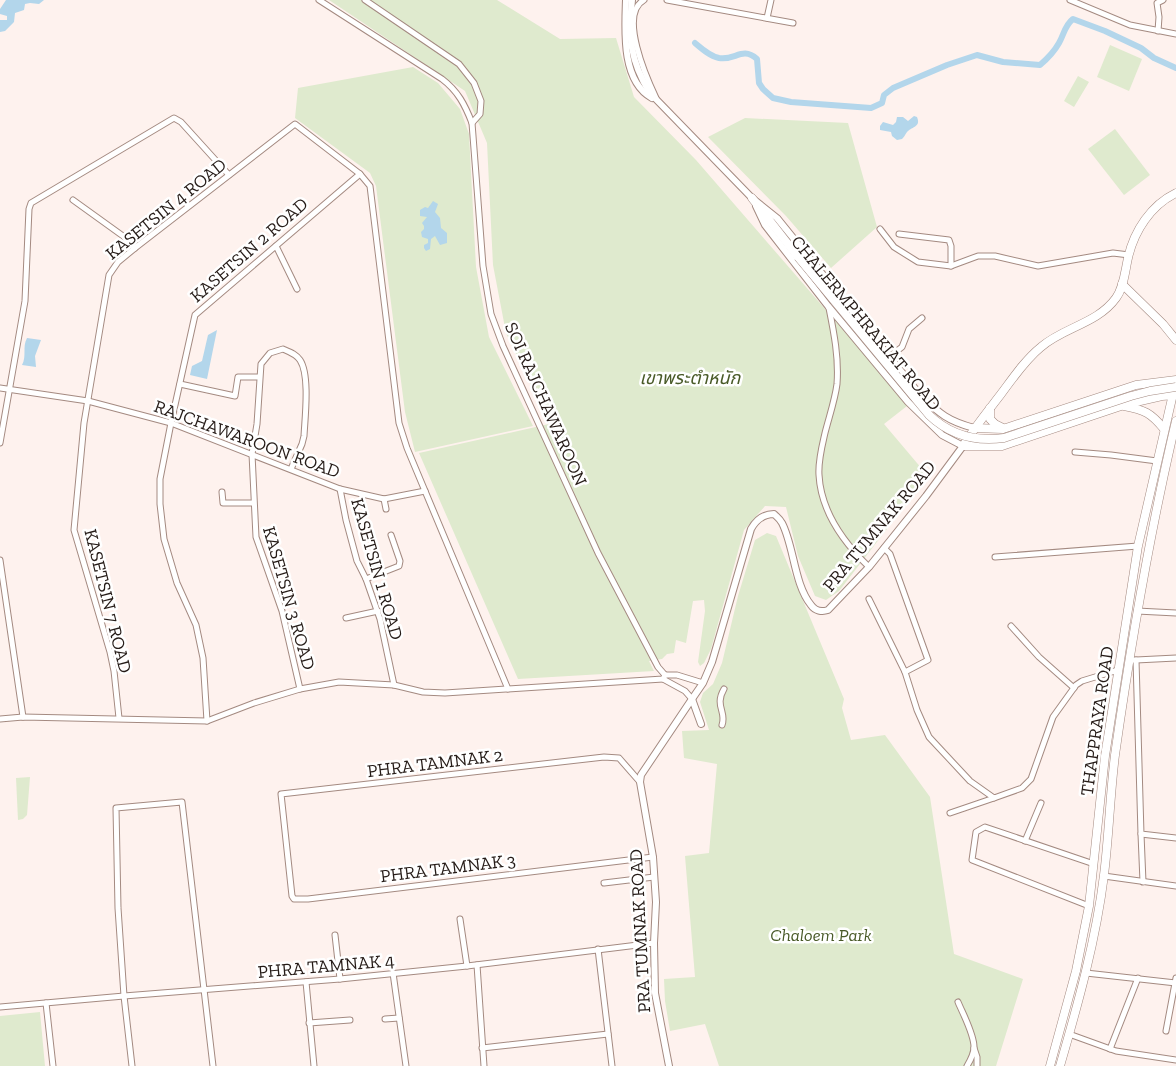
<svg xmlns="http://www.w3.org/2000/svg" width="1176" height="1066" font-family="'Zilla Slab','Noto Sans Thai',serif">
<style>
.green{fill:#dfeace}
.water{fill:#b3d6eb}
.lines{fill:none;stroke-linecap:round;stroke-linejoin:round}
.canal{stroke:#b3d6eb;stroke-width:6}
.minor-casing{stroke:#a48a81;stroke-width:7}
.tertiary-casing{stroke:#a48a81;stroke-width:8}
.secondary-casing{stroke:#a48a81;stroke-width:9}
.minor{stroke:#fff;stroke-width:5}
.tertiary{stroke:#fff;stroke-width:6}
.secondary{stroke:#fff;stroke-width:8}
.secondary-bridge-casing{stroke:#a48a81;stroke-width:9;stroke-linecap:butt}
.secondary-bridge{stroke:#fff;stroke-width:8}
.labels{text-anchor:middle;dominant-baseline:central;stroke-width:5;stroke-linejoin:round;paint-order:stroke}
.street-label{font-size:18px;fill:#251b17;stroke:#fff}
.park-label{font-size:18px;font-style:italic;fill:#495a28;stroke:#fff}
</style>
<rect width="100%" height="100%" fill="#fef2ee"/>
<g class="green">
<polygon points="329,0 497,0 560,39 616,38 634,97 696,160 858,347 907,406 884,424 928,476 839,591 826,600 815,596 798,556 786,507 765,506 744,530 711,649 704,663 700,666 698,662 705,611 704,600 693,601 686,643 676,640 674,653 667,654 662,659 649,661 654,671 518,679 419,453 549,424 506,333 493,265 487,143 465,91"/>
<polygon points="1110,45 1142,59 1129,91 1097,77"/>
<polygon points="413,67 438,83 460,109 469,134 476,267 489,337 533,426 415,452 405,412 376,186 370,173 295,118 298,88"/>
<polygon points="1078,76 1089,82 1074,107 1064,101"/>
<polygon points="745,118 848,123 877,227 831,268 786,216 708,137"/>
<polygon points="1115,129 1150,175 1124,195 1088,149"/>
<polygon points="767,533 776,536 844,699 842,708 851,740 885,735 930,797 954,954 1023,979 996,1066 719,1066 705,1024 670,1031 665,1001 664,979 695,977 685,856 709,853 717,764 684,758 682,731 709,730 700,702 703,693 713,684 722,663 738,596 755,540"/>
<polygon points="30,777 27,815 23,819 18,820 16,778"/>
<polygon points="40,1012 45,1066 0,1066 0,1016"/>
</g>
<g class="water">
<polygon points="6,0 44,0 39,4 30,3 25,4 24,10 15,13 14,22 5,31 0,32 0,20 7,20 7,16 0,14 0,9"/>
<path d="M914 116 917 117C921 127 913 126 907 132 905 135 904 137 902 139L897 140 892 136 891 132 880 130V126L883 122 893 125 896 122 897 117H903L908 121Z"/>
<polygon points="433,201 438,204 435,212 440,218 441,228 447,233 447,243 440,245 435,236 431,239 430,249 426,251 424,248 424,245 428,243 428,239 422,237 421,232 424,229 424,226 422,223 427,217 420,216 420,210 425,207 428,208"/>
<polygon points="217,330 207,379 190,375 192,366 202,361 208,335"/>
<path d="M27 338 41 340 35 356 36 367 22 365C27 356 22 347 27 338Z"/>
</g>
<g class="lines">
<path class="canal" d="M695 43C702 49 710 56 719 58 735 61 742 46 757 59L759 83 763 89 773 98 791 102 871 108 882 103 884 95 893 88 947 65 977 55 1003 62 1040 65C1047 59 1054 52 1059 43 1064 34 1065 25 1073 19L1105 31 1141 48 1154 58 1176 68"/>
<g class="minor-casing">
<g id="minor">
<path d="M319 0 442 79C458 91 465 105 472 123L483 266 491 314 503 346 598 553 658 667 665 675"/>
<polyline points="365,0 459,64 474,83 481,101 480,114 472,123"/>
<path d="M644 0C618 14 647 79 656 98"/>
<polyline points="667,0 793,23"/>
<polyline points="1070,0 1130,25 1176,34"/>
<polyline points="767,18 771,0"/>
<polyline points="1158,31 1159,17 1157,3 1163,0"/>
<polyline points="73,200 123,236 135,248"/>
<polyline points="880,229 894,247 918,262 951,266 978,256 995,256 1038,266 1113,253 1129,255"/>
<polyline points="899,234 949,240 951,246 951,266"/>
<polyline points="276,246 297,289"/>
<path d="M829 308C834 333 839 358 837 384 835 400 829 417 825 433 822 446 818 461 819 475 821 512 843 542 869 567"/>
<polyline points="889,357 902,347 909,329 922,318"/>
<polyline points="180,384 235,396 238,377 259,377"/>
<polyline points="0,388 88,401 171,423 340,489 384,499 425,491"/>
<polyline points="0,443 25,301 29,209 31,203 174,118 181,122 229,175"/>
<polyline points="1075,452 1111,455 1157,461"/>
<path d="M291 469 302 444 304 436C305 417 310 375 300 360 296 354 290 352 283 349L270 353 261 364 257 424 252 454 256 537 282 611 300 689"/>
<polyline points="340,489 346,520 357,561 366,579 380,619 394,685"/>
<polyline points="222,492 223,503 253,503"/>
<polyline points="384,499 386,509"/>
<polyline points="884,548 890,554 928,660 905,672 917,710 929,737 970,781 994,798 1022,788 1031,779 1053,717 1076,685 1082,681 1118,670"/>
<polyline points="995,557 1138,546"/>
<polyline points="0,560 23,717"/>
<polyline points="366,579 399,566 400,561 391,535"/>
<polyline points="869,599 905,672"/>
<polyline points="1137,611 1176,613"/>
<polyline points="346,618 378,611"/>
<polyline points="1011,626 1039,657 1074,688"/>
<polyline points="1129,660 1136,660 1141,834 1176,838"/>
<polyline points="1136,660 1176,658"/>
<polyline points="665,675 677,675 703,683"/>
<polyline points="663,679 685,691 692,699"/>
<polyline points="119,718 114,671 110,652 74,530 84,423 109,275 118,262 135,248 295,124 360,174 370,186 399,423 407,448 508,689"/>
<polyline points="0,719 23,717 207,721 254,703 300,689 339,682 394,685 423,692 445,693 663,679 665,675"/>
<polyline points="207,721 203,658 196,625 177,583 164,539 160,504 160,479 171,423 195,315 360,174"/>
<path d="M722 725C727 712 714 706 724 689"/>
<polyline points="640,782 619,758 604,757 281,794 292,896 294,899 308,899 653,857"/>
<polyline points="950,813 994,798"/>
<polyline points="1141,834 1143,882"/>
<polyline points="1025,841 1041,803"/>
<polyline points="1104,876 1176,886"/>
<polyline points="604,883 654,877"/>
<polyline points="1089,906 972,860 976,832 985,827 1094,864"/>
<polyline points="460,919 467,966"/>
<polyline points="335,935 340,979"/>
<polyline points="598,949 612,1066"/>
<polyline points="477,965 484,1066"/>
<polyline points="393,973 406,1066"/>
<polyline points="1086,973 1176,983"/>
<polyline points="306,982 314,1066"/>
<path d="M958 1002C963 1014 974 1034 974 1047 974 1054 970 1061 967 1066"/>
<polyline points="46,1003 53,1066"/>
<polyline points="0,1007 124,996 340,979 467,966 654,943"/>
<polyline points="385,1019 399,1018"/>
<polyline points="309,1023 350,1020"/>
<polyline points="1166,1031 1176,978"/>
<polyline points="1069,1034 1116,1051 1176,1060"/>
<polyline points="482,1048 608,1034"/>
<polyline points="974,1048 977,1057 977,1066"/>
<polyline points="1110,1049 1138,978"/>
<polyline points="132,1066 124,996 118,908 116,808 182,802 213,1066"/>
</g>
</g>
<g class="tertiary-casing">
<g id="tertiary">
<path d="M626 0C625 30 621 81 652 98"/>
<path d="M632 0C628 36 630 61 650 93L752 198 777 218 921 396C940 414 948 421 974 428"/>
<polyline points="692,699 701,724"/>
<path d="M669 1066 655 993 654 943 656 902 653 857 640 782 641 775 692 699 703 683 712 662 751 529C756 520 763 514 774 514 777 517 780 519 782 523 794 546 794 584 811 605 815 611 822 612 828 610L869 567 926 496 963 446 942 435 908 402 828 306 765 225 756 206"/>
</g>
</g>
<g class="secondary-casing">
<g id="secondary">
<path d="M1176 193C1151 205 1134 231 1128 258 1125 271 1124 287 1116 298 1097 324 1064 327 1041 347 1025 360 1013 378 1001 394 988 411 974 428 963 446H1002L1127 404 1162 396 1176 395"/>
<polyline points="752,198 798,257"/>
<polyline points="1122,284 1163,324 1176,340"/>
<path d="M1124 406C1145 410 1151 413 1164 429"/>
<polyline points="990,408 990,419 995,424 1003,428"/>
<polyline points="974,428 1003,429 1136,385 1176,380"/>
<polyline points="1050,1066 1076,971 1089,906 1105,756 1138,546 1176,381"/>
<path d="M1060 1066C1078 1004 1096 940 1104 875 1109 835 1110 795 1115 755 1131 643 1150 531 1176 421"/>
</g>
</g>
<use href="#minor" class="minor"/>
<use href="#tertiary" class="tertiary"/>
<use href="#secondary" class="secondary"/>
<g class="secondary-bridge-casing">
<path id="secondary-bridge" d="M798 257 929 415C950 435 975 442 1004 438L1131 396 1150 391 1176 387"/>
</g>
<use href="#secondary-bridge" class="secondary-bridge"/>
</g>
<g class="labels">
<g class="street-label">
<text transform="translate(166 209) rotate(-39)">KASETSIN 4 ROAD</text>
<text transform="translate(249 250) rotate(-41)">KASETSIN 2 ROAD</text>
<text transform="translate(866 323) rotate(50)">CHALERMPHRAKIAT ROAD</text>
<text transform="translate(546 404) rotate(66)">SOI RAJCHAWAROON</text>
<text transform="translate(247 439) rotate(20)">RAJCHAWAROON ROAD</text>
<text transform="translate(879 526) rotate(-50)">PRA TUMNAK ROAD</text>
<text transform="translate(377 569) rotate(74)">KASETSIN 1 ROAD</text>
<text transform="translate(289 598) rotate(74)">KASETSIN 3 ROAD</text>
<text transform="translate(108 601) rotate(76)">KASETSIN 7 ROAD</text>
<text transform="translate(1097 721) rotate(-82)">THAPPRAYA ROAD</text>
<text transform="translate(435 763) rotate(-7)">PHRA TAMNAK 2</text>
<text transform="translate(448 868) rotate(-7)">PHRA TAMNAK 3</text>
<text transform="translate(640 931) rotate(-93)">PRA TUMNAK ROAD</text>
<text transform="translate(326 966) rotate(-5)">PHRA TAMNAK 4</text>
</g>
<g class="park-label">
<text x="690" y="378">เขาพระตำหนัก</text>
<text x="821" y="935">Chaloem Park</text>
</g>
</g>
</svg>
